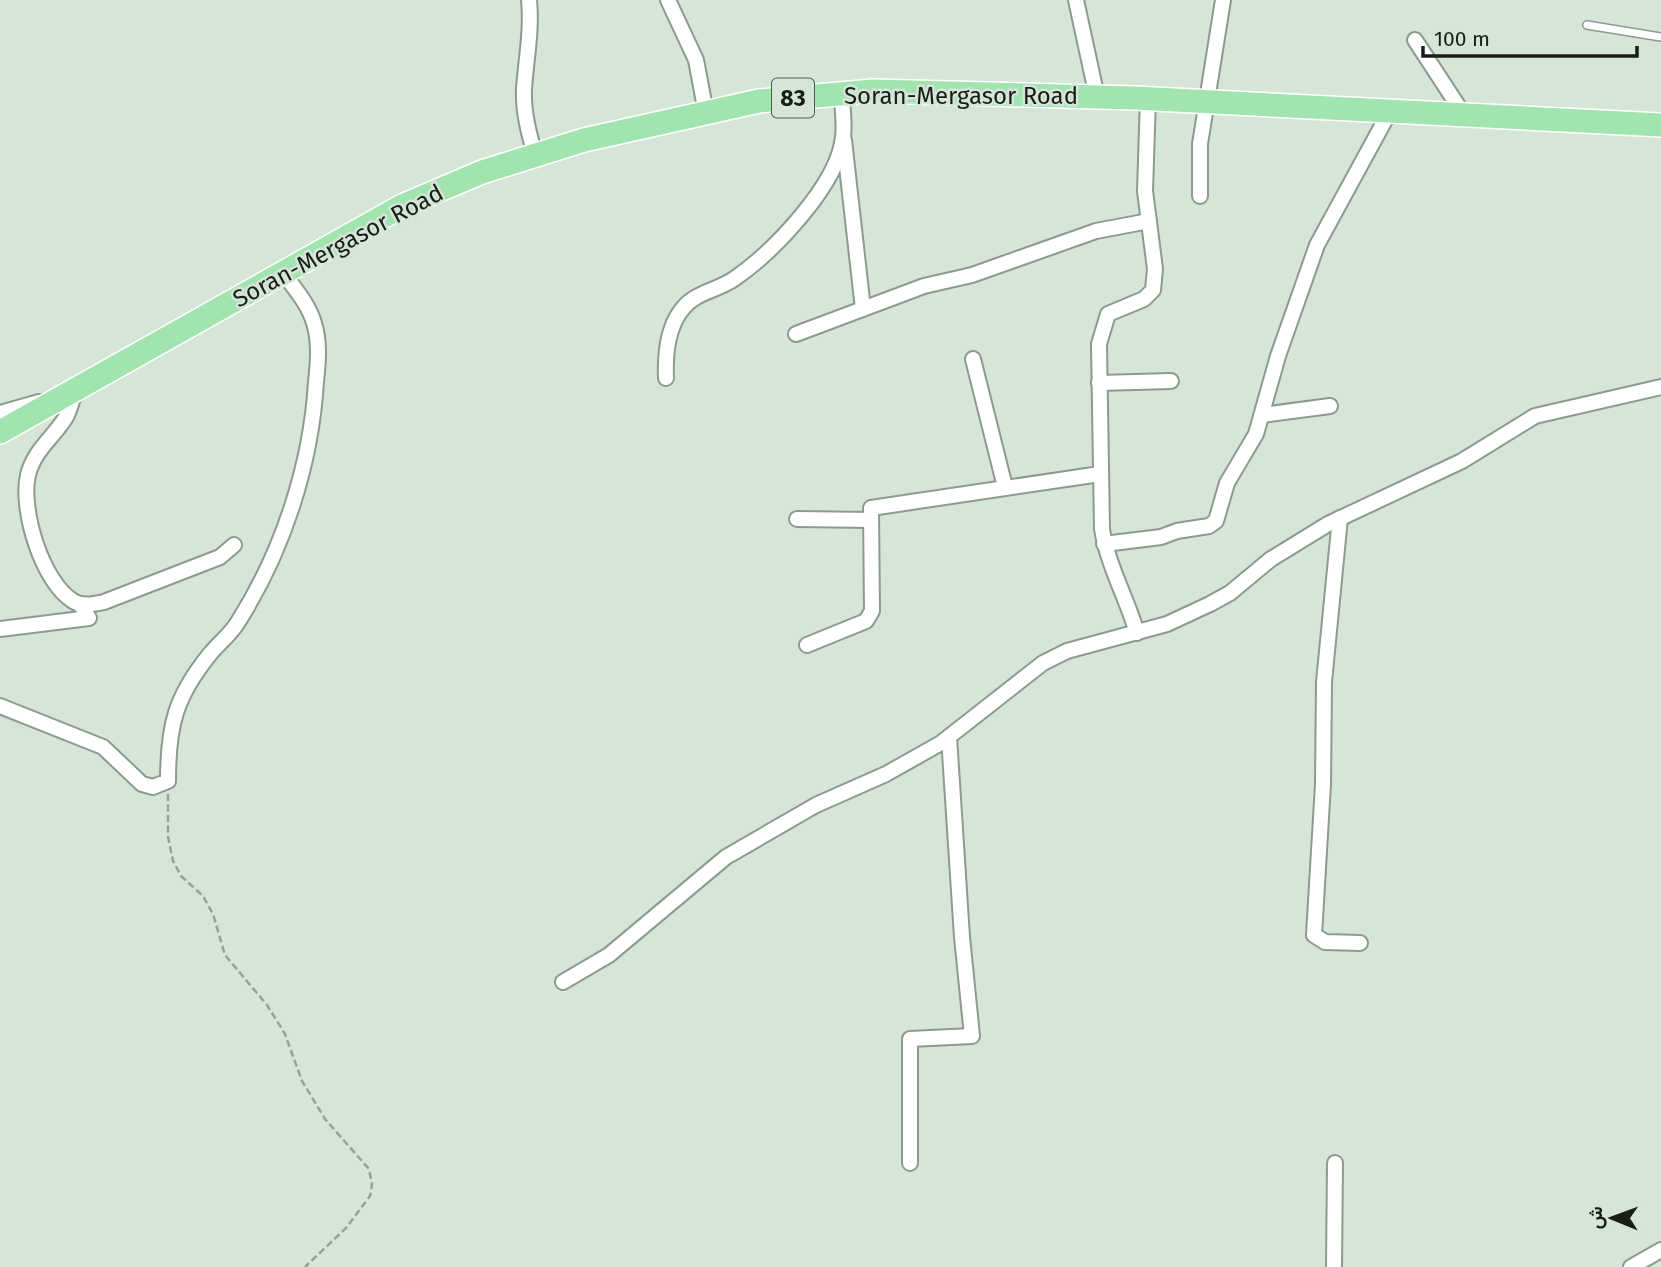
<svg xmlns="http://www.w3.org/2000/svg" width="1661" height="1267" font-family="'Fira Sans',Vazirmatn,sans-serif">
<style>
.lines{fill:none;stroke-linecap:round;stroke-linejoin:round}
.service-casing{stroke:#8c9b8d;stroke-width:10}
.minor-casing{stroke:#8c9b8d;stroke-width:18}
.primary-casing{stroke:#fff;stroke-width:26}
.path{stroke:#96a297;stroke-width:2.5;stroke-dasharray:7 3.5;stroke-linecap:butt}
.service{stroke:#fff;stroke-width:7}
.minor{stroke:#fff;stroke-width:14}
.primary{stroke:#a2e4af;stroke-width:23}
.labels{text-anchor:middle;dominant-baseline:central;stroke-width:5;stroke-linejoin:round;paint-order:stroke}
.shield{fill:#d5e5d7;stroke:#515951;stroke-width:2}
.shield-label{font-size:23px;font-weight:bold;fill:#181d18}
.street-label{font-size:24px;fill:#181d18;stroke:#d5e5d7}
</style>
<rect width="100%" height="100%" fill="#d5e5d7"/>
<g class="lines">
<g class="service-casing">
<polyline id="service" points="1587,25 1661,37"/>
</g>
<g class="minor-casing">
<g id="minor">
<path d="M529 0C532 31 526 59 524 89 523 112 529 134 535 155"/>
<polyline points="668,0 696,60 706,113"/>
<polyline points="1076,0 1097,97"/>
<polyline points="1415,40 1464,115"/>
<polyline points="844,140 863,309"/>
<polyline points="1200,196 1200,144 1223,0"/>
<polyline points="796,334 924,286 972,275 1096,231 1149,221"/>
<polyline points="973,359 1005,487"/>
<path d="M666 378C665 355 667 326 684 307 697 292 718 290 734 279 773 252 838 185 843 137 845 123 842 108 842 94"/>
<polyline points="1099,383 1171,381"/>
<path d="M75 392C72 400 70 410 66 417 54 437 34 450 28 475 20 509 42 582 73 601 83 607 94 604 104 602L220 557 234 545"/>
<polyline points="0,413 39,402"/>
<polyline points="1262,415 1330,406"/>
<polyline points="1340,518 1324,682 1323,784 1314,935 1325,942 1360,943"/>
<polyline points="797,519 871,520"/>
<polyline points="1104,544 1161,537 1177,531 1209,526 1216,521 1227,483 1256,434 1278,356 1317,245 1390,111"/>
<polyline points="0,629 89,618 80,604"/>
<path d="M1137 633C1127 599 1107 563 1102 529L1099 344 1108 314 1144 299 1153 290 1155 269 1145 191 1148 98"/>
<polyline points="807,645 866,621 872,611 871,508 1100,474"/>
<path d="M0 706 103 747 142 784 153 787 168 781C168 726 175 697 210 654 219 643 231 634 238 622 283 551 311 465 316 382 318 363 320 342 314 323 309 305 295 289 284 274"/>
<polyline points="563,982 609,955 726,857 816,805 886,774 941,743 1043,663 1067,651 1167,624 1210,604 1230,593 1271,559 1328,524 1462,461 1535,416 1661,387"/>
<polyline points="910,1163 910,1039 972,1036 962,937 949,737"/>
<polyline points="1334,1267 1335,1163"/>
<polyline points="1631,1267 1661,1250"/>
</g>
</g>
<g class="primary-casing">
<polyline id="primary" points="0,432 402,206 482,172 584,140 759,101 873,91 1135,98 1661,125"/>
</g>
<polyline class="path" points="168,794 168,837 173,861 181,876 203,896 213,914 225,955 267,1005 285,1034 302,1081 325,1119 369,1169 372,1184 370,1196 346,1228 305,1267"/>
<use href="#service" class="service"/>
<use href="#minor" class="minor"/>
<use href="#primary" class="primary"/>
</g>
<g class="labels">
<rect class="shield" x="772" y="78.5" width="42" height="39" rx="5"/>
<g class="shield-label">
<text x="793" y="98">83</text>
</g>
<g class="street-label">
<text x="961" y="96">Soran-Mergasor Road</text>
<text transform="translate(338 246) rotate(-28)">Soran-Mergasor Road</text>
</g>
</g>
<g transform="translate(1612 1218) rotate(271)" stroke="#d5e5d7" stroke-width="5" paint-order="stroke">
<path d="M0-5L12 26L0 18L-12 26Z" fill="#181d18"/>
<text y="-10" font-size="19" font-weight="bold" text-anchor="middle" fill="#181d18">ش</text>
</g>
<path d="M1423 46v10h214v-10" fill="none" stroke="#181d18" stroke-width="3.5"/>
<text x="1434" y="46" font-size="21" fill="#181d18" stroke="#d5e5d7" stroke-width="5" paint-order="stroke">100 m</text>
</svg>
